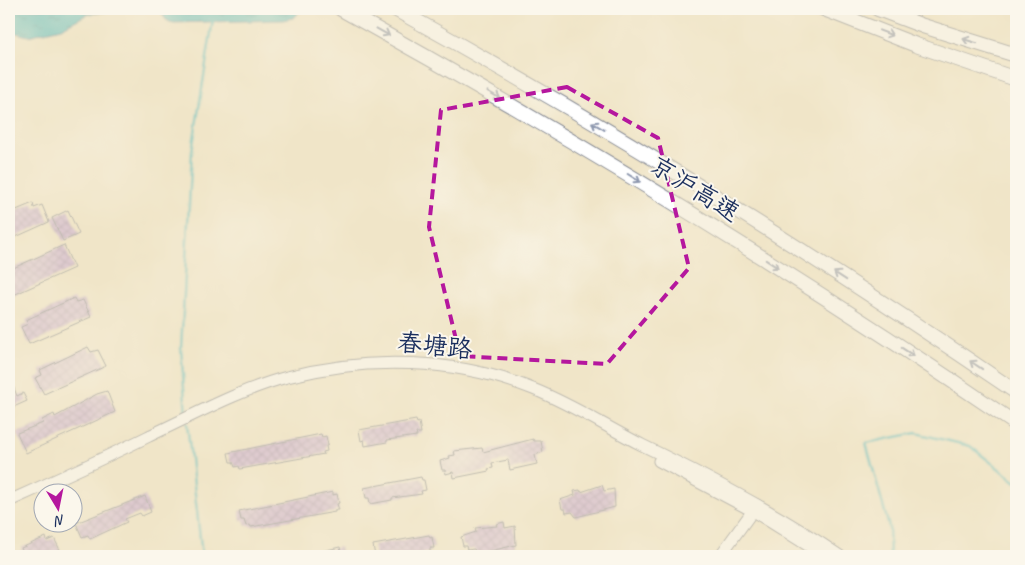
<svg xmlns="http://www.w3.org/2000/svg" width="1025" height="565" font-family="Caveat,'LXGW WenKai TC',sans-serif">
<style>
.water{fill:url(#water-ripples);stroke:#327490}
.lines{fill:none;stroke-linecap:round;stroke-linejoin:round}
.stream{stroke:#4ab9c1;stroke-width:2.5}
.building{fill:url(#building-cross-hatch)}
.secondary-casing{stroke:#868a93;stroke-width:13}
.highway-casing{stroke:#868a93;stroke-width:16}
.secondary{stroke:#fff;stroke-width:11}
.highway{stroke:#fff;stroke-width:14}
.oneway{stroke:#8d97ae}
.marked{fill:none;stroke:#b5179e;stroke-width:4;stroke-dasharray:10 6;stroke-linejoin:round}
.labels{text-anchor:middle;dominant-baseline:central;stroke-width:4;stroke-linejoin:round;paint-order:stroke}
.street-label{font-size:25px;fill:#1b2f5e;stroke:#fbf7ec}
</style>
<defs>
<pattern id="water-ripples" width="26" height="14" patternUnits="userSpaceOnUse" patternTransform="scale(1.25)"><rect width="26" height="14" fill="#4ab9c1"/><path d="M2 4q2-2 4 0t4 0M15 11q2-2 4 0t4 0" fill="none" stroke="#3d97a0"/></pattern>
<pattern id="building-cross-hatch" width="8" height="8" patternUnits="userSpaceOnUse" patternTransform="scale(1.25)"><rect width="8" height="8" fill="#c7a9d7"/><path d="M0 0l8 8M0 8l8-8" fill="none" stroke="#a18ab2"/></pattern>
</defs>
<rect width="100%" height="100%" fill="#fbf7ec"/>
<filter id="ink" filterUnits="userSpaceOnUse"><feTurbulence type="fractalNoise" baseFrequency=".02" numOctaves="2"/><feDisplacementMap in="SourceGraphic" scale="10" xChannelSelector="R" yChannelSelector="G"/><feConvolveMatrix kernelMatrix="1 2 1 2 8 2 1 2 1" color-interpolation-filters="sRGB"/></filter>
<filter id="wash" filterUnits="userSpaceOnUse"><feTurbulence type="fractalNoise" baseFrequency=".0096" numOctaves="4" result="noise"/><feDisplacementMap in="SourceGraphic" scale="20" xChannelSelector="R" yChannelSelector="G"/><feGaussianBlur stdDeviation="1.12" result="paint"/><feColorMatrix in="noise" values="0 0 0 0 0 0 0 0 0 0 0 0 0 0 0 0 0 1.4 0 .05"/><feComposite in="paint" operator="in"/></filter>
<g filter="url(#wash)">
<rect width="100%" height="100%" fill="#f0e5c8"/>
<g class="water">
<polygon points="9,9 123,9 86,15 61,28 28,36 9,31"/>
<polygon points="159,9 298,9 298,14 293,18 283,20 172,23 166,20"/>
</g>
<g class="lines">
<g class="stream">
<polyline points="186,415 181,348 192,151 213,20"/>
<polyline points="187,423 202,556"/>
<polyline points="890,556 889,527 866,443 916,433 970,446 1016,482"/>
</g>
</g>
<g id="blocks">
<g class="building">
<polygon points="33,203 34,208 42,205 49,222 9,240 9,213"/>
<polygon points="68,210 79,234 63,241 52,218"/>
<polygon points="64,245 74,268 9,297 9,270"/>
<polygon points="74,298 76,302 83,300 91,317 29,344 21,327 28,324 26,320"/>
<polygon points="88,347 91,352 98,350 106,366 44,394 35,378 42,375 40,370"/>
<polygon points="9,375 17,396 23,393 27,401 9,409"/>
<polygon points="107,391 115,412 26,453 17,433 43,423 42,420 54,414 55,417 97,394"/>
<polygon points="416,420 417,423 419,422 421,433 416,433 417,436 387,440 387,442 365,446 364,440 361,441 359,430"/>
<polygon points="321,434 322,437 326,436 328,445 326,446 327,451 323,452 324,454 240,469 239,466 235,467 233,462 230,462 228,453"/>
<polygon points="533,439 534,441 541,441 543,452 535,455 537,464 510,470 508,460 492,463 493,468 488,469 489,471 454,478 453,472 446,474 445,470 442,470 440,461 450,458 449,456 455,455 454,451 482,448 483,452"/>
<polygon points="421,477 422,480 424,480 426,490 421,491 422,494 392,498 392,500 370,504 369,498 366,498 364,488"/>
<polygon points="602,485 604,491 614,489 615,507 576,517 572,512 566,513 565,509 562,509 560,500 575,495 574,491 580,490 581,492"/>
<polygon points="333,492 333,495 337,494 339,503 337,504 339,510 335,510 335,512 251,527 250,525 246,526 244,520 241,520 239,511"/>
<polygon points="145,496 151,512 142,516 140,513 125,519 127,522 90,539 88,535 82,537 76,523"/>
<polygon points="504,522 505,528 515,526 516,545 477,554 474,549 467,550 466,546 463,546 461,537 476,532 475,528 497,526 496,524"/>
<polygon points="429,535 430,538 432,537 434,548 430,548 430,552 400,556 375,556 373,545"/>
<polygon points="46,537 47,541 54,538 61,552 51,556 9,556 22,550 21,548"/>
<polygon points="340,547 342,556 313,556 313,553"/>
</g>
</g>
</g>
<g filter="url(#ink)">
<use href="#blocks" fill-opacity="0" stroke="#868a93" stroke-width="1"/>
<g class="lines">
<g class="secondary-casing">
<g id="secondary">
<polyline points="659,461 753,511 825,556"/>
<path d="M9 501C56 480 103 459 149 436 194 415 239 390 287 377 367 356 456 358 533 389 571 404 605 426 642 445 710 478 777 513 840 556"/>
<polyline points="720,556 757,505"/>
</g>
</g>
<g class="highway-casing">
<g id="highway">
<path d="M341 9C572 137 798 275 1016 424"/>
<path d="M395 9C608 126 815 255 1016 392"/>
<polyline points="824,9 916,45 1016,79"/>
<polyline points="878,9 923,26 1016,55"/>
</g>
</g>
<use href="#secondary" class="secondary"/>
<use href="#highway" class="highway"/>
</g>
<defs><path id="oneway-shaft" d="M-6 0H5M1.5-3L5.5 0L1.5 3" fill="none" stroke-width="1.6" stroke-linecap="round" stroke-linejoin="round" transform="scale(1.25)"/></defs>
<g class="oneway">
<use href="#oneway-shaft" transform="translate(383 32) rotate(29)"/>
<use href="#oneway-shaft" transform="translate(886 33) rotate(21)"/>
<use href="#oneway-shaft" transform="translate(970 41) rotate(-163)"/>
<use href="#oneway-shaft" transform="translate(494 95) rotate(30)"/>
<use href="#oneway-shaft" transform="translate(598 126) rotate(-149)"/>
<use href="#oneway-shaft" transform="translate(634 178) rotate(32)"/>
<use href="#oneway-shaft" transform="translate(772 264) rotate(33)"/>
<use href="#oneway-shaft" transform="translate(840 276) rotate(-147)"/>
<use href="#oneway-shaft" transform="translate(908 352) rotate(33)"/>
<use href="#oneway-shaft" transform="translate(976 365) rotate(-146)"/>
</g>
</g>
<path d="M0 0H1025V565H0ZM567 87 658 138 689 268 607 364 460 356 429 227 441 110Z" fill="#f0e5c8" fill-opacity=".55" fill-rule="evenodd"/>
<path class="marked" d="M567 87 658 138 689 268 607 364 460 356 429 227 441 110Z"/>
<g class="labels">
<g class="street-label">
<text transform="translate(695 189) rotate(32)">京沪高速</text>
<text transform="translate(435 346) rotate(6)">春塘路</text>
</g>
</g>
<rect width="1025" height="565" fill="none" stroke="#fbf7ec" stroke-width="30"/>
<g transform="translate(58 508) rotate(170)"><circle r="24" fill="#fbf7ec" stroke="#a1a7b3"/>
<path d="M0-4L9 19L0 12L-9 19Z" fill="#b5179e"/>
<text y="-8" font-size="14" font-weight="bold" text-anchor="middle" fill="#1b2f5e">N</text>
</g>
</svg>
